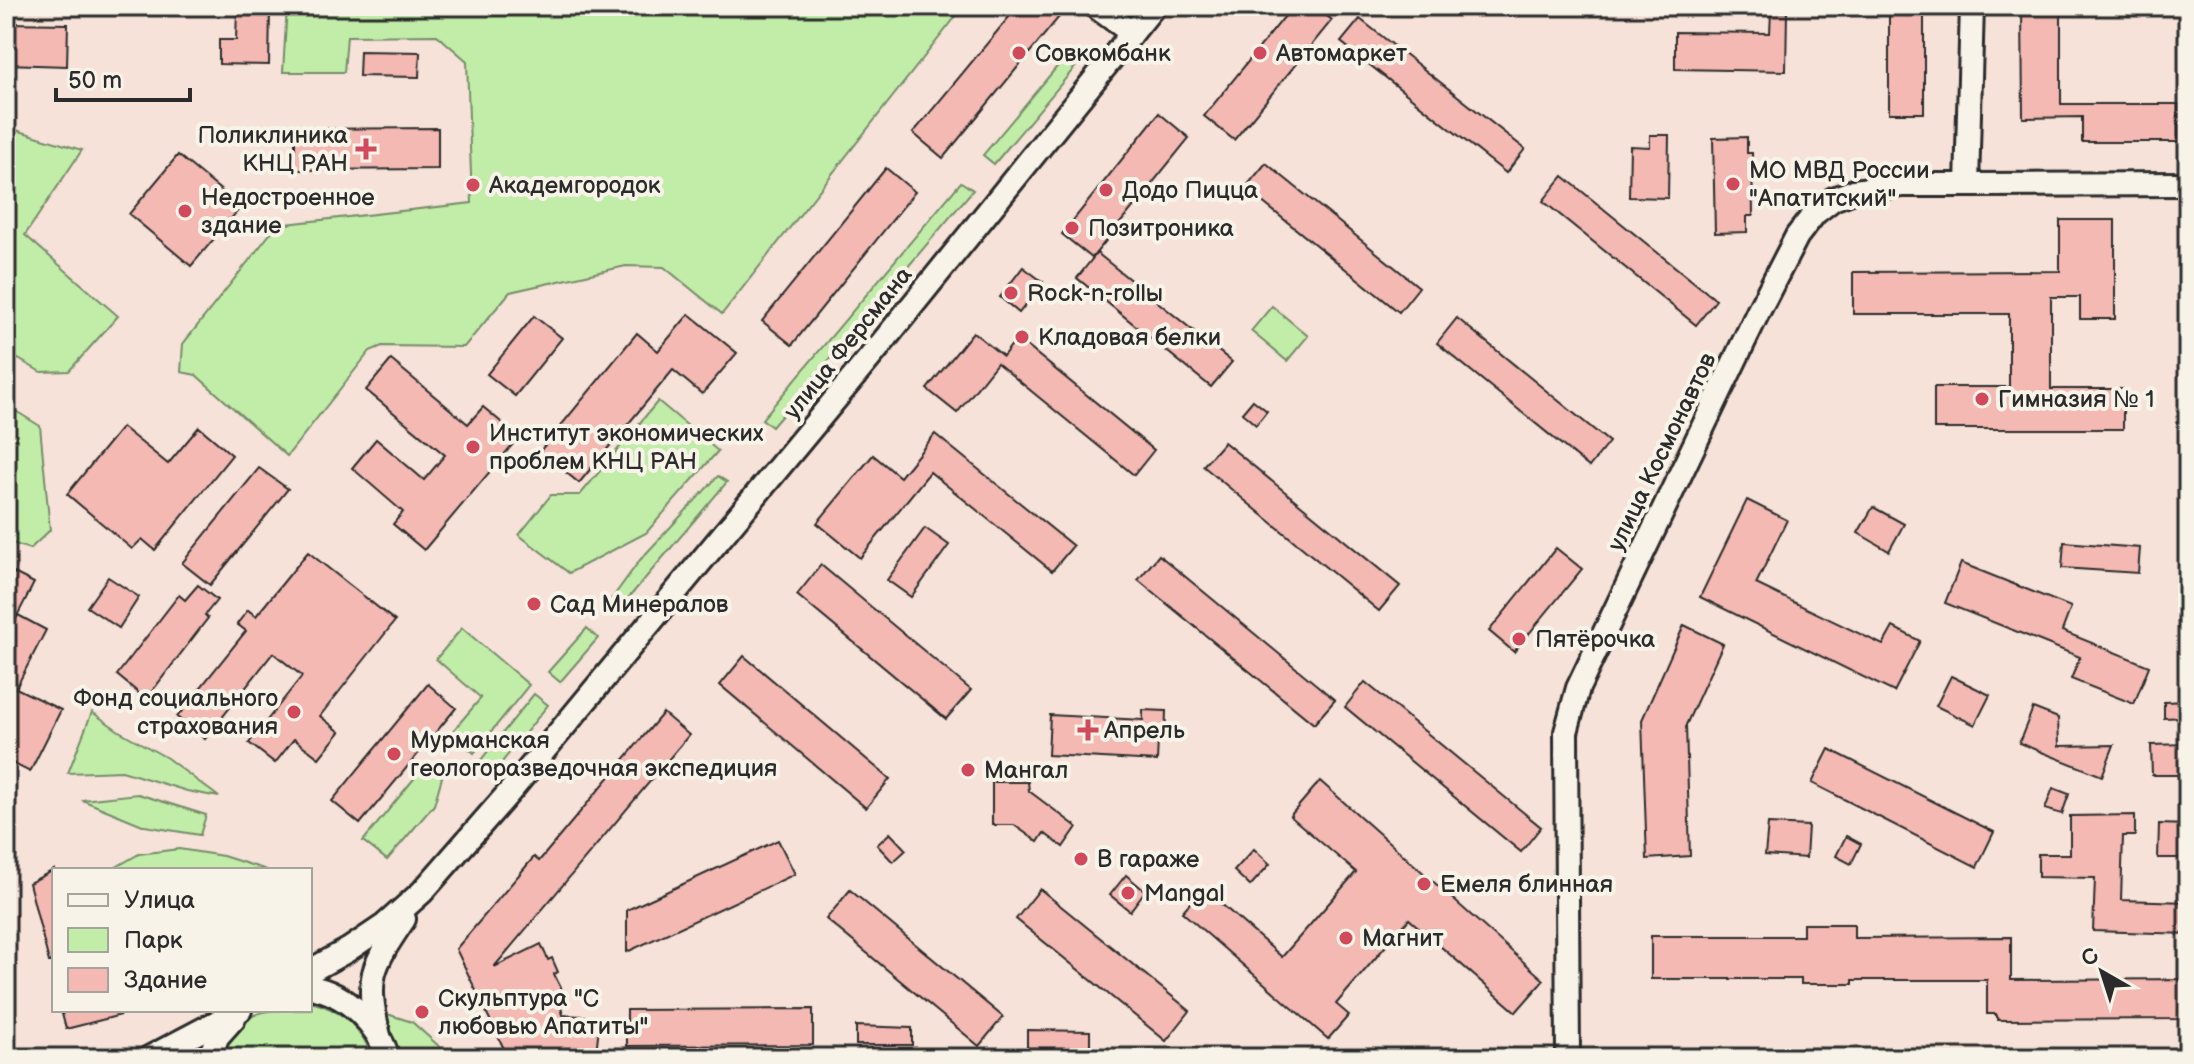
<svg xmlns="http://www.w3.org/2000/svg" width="2194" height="1064" font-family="'Balsamiq Sans',sans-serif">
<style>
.green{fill:#c2eda9;stroke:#768c6a;stroke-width:2}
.building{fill:#f4b9b3;stroke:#2b2b2b;stroke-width:2}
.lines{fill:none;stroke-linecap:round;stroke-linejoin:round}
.minor-casing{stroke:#2b2b2b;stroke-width:28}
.minor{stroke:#f7f3e8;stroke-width:22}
.poi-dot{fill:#d1495b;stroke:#f7f3e8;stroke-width:3}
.labels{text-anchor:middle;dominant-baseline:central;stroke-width:8;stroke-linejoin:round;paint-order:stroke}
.poi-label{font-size:24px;fill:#2b2b2b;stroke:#f7f3e8;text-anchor:start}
.street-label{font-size:24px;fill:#2b2b2b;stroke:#f7f3e8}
</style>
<rect width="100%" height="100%" fill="#f6e2d8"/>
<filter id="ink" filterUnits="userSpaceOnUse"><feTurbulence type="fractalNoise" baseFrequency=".0125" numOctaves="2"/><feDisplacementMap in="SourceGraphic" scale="16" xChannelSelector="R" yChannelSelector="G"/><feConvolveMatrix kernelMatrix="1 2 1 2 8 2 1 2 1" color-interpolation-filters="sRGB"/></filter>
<g filter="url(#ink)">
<g class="green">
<polygon points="287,6 308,6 308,12 355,9 357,6 964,6 722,314 664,267 626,266 510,292 464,347 382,346 370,351 287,456 196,375 181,372 183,344 277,225 472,203 467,61 437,35 347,36 344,72 283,72"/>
<polygon points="1071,50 1082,59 994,164 983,155"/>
<polygon points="6,127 82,150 25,235 118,316 69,371 41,372 6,352"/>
<polygon points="961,182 973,190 772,427 762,419"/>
<polygon points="1272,306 1308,336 1287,361 1251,331"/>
<polygon points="658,401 718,451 646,533 569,573 519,535 551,495 580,495"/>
<polygon points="6,405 40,426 50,530 30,549 6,541"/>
<polygon points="718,476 727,482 614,615 605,608 640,560"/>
<polygon points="462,628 529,685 474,753 451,733 481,698 436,659"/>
<polygon points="587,628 598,638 560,682 548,672"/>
<polygon points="534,694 548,705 494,772 480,761"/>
<polygon points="92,712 119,731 167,758 219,797 187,791 122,771 68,773"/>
<polygon points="426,764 442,777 434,805 387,860 363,841"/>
<polygon points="138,794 206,815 200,835 145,826 82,800"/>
<polygon points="179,849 223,856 267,870 111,870 139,854"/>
<path d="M310 1002C342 1009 361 1028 373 1058H223C243 1006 261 1010 310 1010Z"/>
<polygon points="381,1012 412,1022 452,1058 403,1058 393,1042"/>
</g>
<g class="building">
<polygon points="1018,6 1068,6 943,158 913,133"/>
<polygon points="1293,6 1314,6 1332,20 1234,140 1204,116"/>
<rect x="1889" y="6" width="35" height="107"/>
<polygon points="2022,6 2061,6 2061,104 2178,104 2178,142 2082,142 2082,117 2023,118"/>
<polygon points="237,10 270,11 269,65 219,64 219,40 236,40"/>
<polygon points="1771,12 1787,12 1786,71 1675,69 1675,32 1770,33"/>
<polygon points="1360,19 1525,149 1506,173 1341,42"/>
<polygon points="6,23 68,24 67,66 6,64"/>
<polygon points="360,51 420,52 419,77 359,76"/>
<polygon points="1159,113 1189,138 1092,258 1062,234"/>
<polygon points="438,128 438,169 295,170 295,129"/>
<polygon points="1650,135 1669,135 1668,198 1629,197 1630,146 1650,147"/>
<polygon points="1747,137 1747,153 1752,153 1753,216 1747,216 1747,232 1715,233 1713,138"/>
<polygon points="178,155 241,207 191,266 129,214"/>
<polygon points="1266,163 1419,287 1399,312 1245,188"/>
<polygon points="886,168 915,192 792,345 762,321"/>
<polygon points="1563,176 1716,300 1696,325 1543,201"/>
<polygon points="2060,220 2115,220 2115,319 2080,319 2080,297 2051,297 2051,389 2123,389 2123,429 1934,429 1934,387 2009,387 2009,314 1853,314 1853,272 2060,271"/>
<polygon points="1097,253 1232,362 1211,387 1077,278"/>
<polygon points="1023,267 1043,282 1019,313 1000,297"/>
<polygon points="689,314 737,353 702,394 673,370 579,483 540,451 637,333 658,351"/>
<polygon points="534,316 562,338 515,396 487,374"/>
<polygon points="1457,318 1609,442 1589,467 1437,343"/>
<polygon points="973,332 1003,356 1017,338 1154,450 1134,475 997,363 957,413 927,389"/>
<polygon points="391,360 468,424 483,407 519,437 424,550 393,524 403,512 352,468 376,439 424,480 445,455 366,390"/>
<polygon points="1253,400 1267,411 1256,425 1242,413"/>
<polygon points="122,427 168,464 199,427 232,455 155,550 142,539 132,549 67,494"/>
<polygon points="935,434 1073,546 1052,571 930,472 860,558 817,523 873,455 900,477"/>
<polygon points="1224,442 1400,586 1379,611 1203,466"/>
<polygon points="259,468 288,489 210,585 182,563"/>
<polygon points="1747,500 1787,520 1756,584 1883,645 1893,627 1920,641 1894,692 1700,597"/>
<polygon points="1873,507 1904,524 1889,551 1858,533"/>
<polygon points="925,528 949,545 911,597 887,580"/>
<polygon points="2064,542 2140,548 2138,573 2062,568"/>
<polygon points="1556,548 1582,569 1514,652 1489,631"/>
<polygon points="308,552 395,621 320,716 340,732 319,758 294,739 275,763 249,743 302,676 273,653 205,739 177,717 246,631 237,624 248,610 256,616"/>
<polygon points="1159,555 1335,700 1314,724 1138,580"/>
<polygon points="1961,563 2071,607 2062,631 2149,666 2134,704 2071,679 2080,657 1945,603"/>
<polygon points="821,565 971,690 946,719 797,595"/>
<polygon points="6,569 34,583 17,616 6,610"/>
<polygon points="108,577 139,597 119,628 87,607"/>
<polygon points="198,585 217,600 205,615 208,618 146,699 117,675 179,595 185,600"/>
<polygon points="18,615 46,630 16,688 61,710 30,772 6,760 6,638"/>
<polygon points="1684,625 1723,644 1686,725 1690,856 1647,859 1642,720"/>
<polygon points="744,656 890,779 866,808 720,685"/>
<polygon points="1951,676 1990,695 1975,725 1936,706"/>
<polygon points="1365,682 1541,827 1521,852 1345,707"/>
<polygon points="428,684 456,708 360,824 332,801"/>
<polygon points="2188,701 2188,717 2164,718 2164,702"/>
<polygon points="2033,708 2058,718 2059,746 2114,745 2102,776 2019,743"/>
<polygon points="1143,710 1166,711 1165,740 1158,739 1157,761 1048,755 1050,715 1143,720"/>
<polygon points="663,713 689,735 494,967 541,944 548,960 552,958 558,972 554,974 562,990 557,992 563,1015 600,1017 596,1053 505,1051 456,949 534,857 539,861"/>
<polygon points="2188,744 2188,775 2152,775 2151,745"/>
<polygon points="1829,749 1994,832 1977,867 1812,783"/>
<polygon points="1320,781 1544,980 1516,1012 1409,919 1336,1004 1349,1015 1328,1039 1182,912 1203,888 1282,957 1356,872 1290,816"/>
<polygon points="992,782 1028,782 1029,791 1077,827 1063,847 1044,833 1038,842 1014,825 992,825"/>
<polygon points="2053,788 2069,794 2062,814 2045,809"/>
<polygon points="2135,815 2135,836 2123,836 2121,900 2188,902 2188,934 2093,931 2095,878 2038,877 2038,854 2070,854 2070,816"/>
<polygon points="1768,824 1808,826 1806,858 1765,855"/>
<polygon points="2159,824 2188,825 2188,858 2158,858"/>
<polygon points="890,833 906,850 893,862 877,845"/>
<polygon points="1846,836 1861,844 1851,864 1836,856"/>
<polygon points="778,840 795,874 627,952 627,910"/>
<polygon points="1254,849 1270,864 1250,886 1234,871"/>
<polygon points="54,870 54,962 49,962 29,883"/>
<polygon points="1126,875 1145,891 1130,911 1110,895"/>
<polygon points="1040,889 1190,1011 1166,1041 1016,919"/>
<polygon points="850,890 1003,1017 979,1046 826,919"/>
<polygon points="1803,924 1854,924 1854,938 2011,937 2011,980 2188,979 2188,1019 1998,1020 1995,1014 1987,1014 1987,980 1853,980 1853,984 1801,984 1801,979 1651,979 1651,936 1803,936"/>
<polygon points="813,1009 813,1045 627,1046 627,1010"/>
<polygon points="61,1010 120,1010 121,1015 66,1029"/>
<polygon points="856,1026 912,1028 912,1045 856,1045"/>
<polygon points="1027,1030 1090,1031 1090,1049 1027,1048"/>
</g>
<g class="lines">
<g class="minor-casing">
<g id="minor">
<polyline points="1095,6 1132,33"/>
<polyline points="1967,185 2188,184"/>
<polyline points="310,971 348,950 385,925 422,892 513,788 877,349 1154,6"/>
<path d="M310 987C346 993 378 1024 388 1058"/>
<path d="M379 1036C365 977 371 968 404 919"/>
<polyline points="149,1058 240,1010"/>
<polyline points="210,1058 217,1037 234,1018"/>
<polyline points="1568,1058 1566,732 1578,688 1759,310 1797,236 1815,213 1833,199 1854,191 1902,185 1967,185 1972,6"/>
</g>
</g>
<use href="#minor" class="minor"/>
</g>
</g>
<g class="poi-dot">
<circle cx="1019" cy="53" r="8"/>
<circle cx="1260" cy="53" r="8"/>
<path d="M362 137h8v8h8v8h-8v8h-8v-8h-8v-8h8z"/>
<circle cx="1733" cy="184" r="8"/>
<circle cx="473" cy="185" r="8"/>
<circle cx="1106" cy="190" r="8"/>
<circle cx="185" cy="211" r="8"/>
<circle cx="1072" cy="228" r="8"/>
<circle cx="1011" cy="293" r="8"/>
<circle cx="1022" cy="337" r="8"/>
<circle cx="1982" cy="399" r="8"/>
<circle cx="473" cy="447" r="8"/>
<circle cx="534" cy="604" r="8"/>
<circle cx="1519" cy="639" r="8"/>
<circle cx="294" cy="712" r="8"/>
<path d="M1084 718h8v8h8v8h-8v8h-8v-8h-8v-8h8z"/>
<circle cx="394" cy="754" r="8"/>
<circle cx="968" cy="770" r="8"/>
<circle cx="1081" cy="859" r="8"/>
<circle cx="1424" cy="884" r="8"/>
<circle cx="1128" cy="893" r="8"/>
<circle cx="1346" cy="938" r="8"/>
<circle cx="422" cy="1012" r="8"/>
</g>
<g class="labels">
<g class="poi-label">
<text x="1035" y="53">Совкомбанк</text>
<text x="1276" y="53">Автомаркет</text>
<text x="348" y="135" text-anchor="end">Поликлиника<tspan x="348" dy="28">КНЦ РАН</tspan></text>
<text x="1749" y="170">МО МВД России<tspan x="1749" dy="28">"Апатитский"</tspan></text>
<text x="489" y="185">Академгородок</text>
<text x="1122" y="190">Додо Пицца</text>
<text x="201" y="197">Недостроенное<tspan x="201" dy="28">здание</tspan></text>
<text x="1088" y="228">Позитроника</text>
<text x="1027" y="293">Rock-n-rollы</text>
<text x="1038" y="337">Кладовая белки</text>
<text x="1998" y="399">Гимназия № 1</text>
<text x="489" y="433">Институт экономических<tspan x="489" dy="28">проблем КНЦ РАН</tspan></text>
<text x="550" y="604">Сад Минералов</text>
<text x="1535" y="639">Пятёрочка</text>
<text x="278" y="698" text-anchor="end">Фонд социального<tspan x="278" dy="28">страхования</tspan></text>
<text x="1104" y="730">Апрель</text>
<text x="410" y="740">Мурманская<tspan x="410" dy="28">геологоразведочная экспедиция</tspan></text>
<text x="984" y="770">Мангал</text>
<text x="1097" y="859">В гараже</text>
<text x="1440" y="884">Емеля блинная</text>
<text x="1144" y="893">Mangal</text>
<text x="1362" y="938">Магнит</text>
<text x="438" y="998">Скульптура "С<tspan x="438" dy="28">любовью Апатиты"</tspan></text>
</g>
<g class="street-label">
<text transform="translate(848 343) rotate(-51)">улица Ферсмана</text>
<text transform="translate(1662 452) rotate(-64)">улица Космонавтов</text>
</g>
</g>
<rect width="2194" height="1064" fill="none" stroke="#f7f3e8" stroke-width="32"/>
<rect x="16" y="16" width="2162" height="1032" fill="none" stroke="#2b2b2b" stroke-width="3" filter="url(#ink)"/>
<rect x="52" y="868" width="260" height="144" fill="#f7f3e8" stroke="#a5a39c" stroke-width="2"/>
<rect x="68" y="894" width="40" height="12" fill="#f7f3e8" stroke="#a5a39c" stroke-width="2"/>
<text x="124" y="908" font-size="24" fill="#2b2b2b">Улица</text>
<rect x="68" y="928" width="40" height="24" fill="#c2eda9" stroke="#a5a39c" stroke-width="2"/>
<text x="124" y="948" font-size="24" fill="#2b2b2b">Парк</text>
<rect x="68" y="968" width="40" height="24" fill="#f4b9b3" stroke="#a5a39c" stroke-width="2"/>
<text x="124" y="988" font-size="24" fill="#2b2b2b">Здание</text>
<g transform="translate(2102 972) rotate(321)" stroke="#f7f3e8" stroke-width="6" paint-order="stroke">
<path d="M0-6L14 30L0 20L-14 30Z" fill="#2b2b2b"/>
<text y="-12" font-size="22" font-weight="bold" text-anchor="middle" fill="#2b2b2b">С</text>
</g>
<path d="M56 88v12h134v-12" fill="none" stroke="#2b2b2b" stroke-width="4"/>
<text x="68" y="88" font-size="24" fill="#2b2b2b" stroke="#f7f3e8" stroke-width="6" paint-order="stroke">50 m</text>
</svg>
